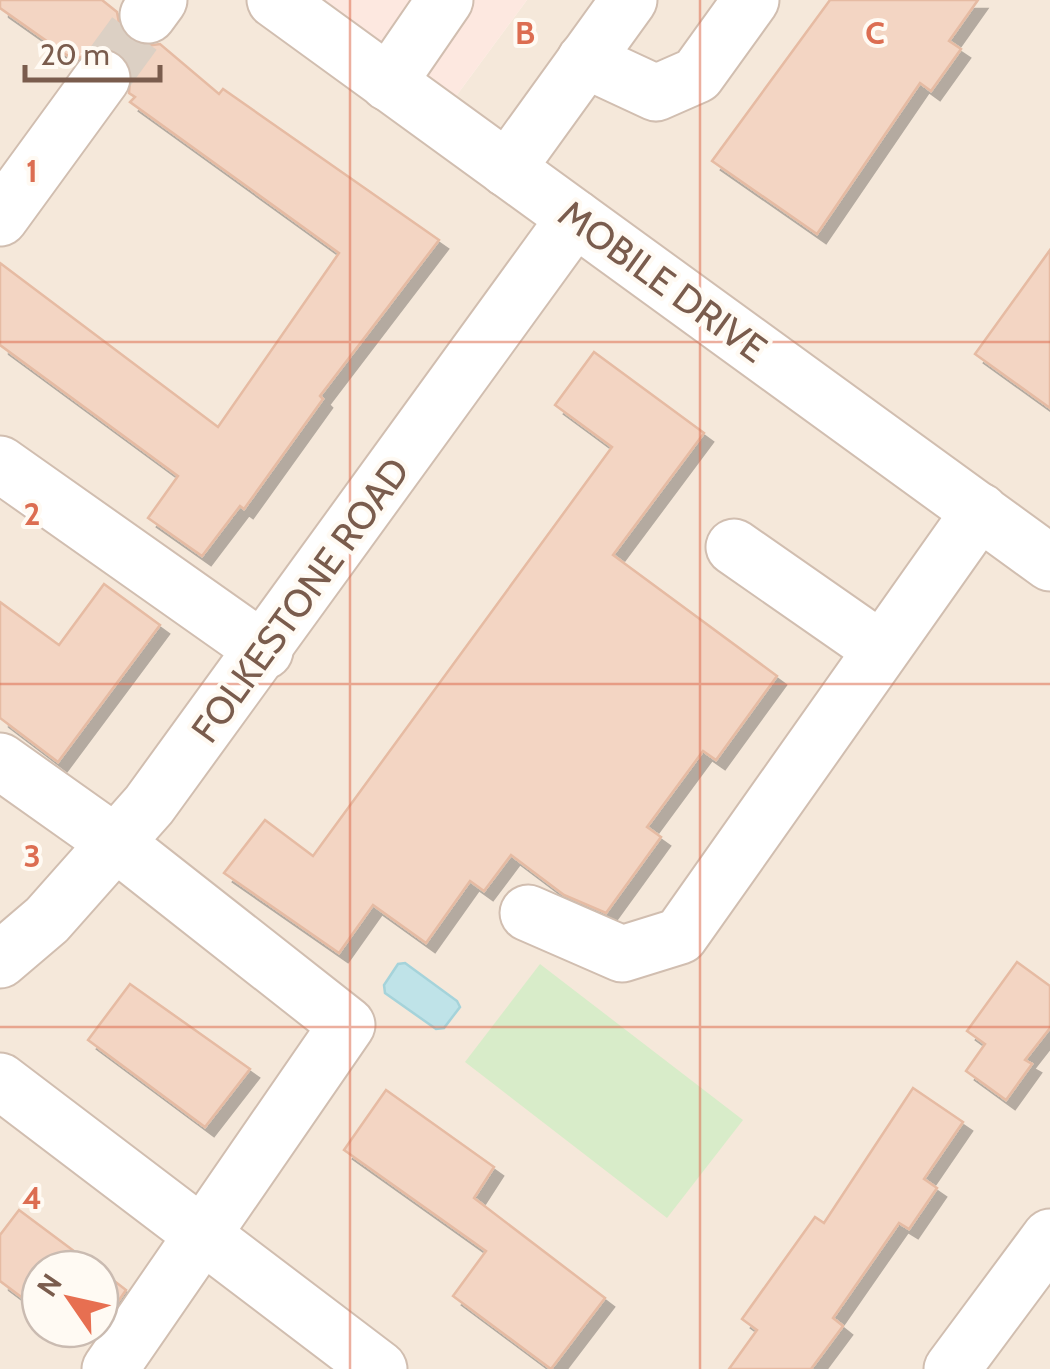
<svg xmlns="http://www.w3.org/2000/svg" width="1050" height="1369" font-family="Cabin,sans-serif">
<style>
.residential{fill:#f5e8da;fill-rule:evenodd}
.commercial{fill:#fde8e0}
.green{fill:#d8ecc9}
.water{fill:#bfe3e8;stroke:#a5d3da;stroke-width:2.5}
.building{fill:#f3d5c3;stroke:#e6bba3;stroke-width:2.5;filter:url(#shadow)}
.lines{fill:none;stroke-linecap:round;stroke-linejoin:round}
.minor-tunnel{stroke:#dcd0c4;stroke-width:55;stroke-dasharray:55 28;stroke-linecap:butt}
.minor-casing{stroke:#d1beb0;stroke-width:59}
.minor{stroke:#fff;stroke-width:55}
.grid{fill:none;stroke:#dc6d51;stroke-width:2.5;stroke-opacity:0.55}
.labels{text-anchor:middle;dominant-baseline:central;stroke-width:8;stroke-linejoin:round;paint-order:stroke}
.street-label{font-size:38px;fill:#7a5c4d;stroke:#fffaf3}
.grid-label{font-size:32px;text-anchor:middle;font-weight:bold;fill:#dc6d51;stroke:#fffaf3;stroke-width:8;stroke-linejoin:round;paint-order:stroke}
</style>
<defs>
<filter id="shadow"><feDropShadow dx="9" dy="9" stdDeviation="0" flood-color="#0004"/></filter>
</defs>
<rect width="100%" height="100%" fill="#fdf6ec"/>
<path class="residential" d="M0 0H269L437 122 527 0H1050V1369H0ZM40 1269H100V1329H40Z"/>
<polygon class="commercial" points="269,0 527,0 437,122"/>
<polygon class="green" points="540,964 743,1120 667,1218 465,1062"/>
<polygon class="water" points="405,963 457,1001 460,1007 444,1028 436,1029 385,993 384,985 398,964"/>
<g class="building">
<polygon points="0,0 102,0 117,12 120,28 130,41 146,46 160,44 219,94 223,89 439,240 320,396 323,399 244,509 240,506 202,556 148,518 178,476 0,345 0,263 218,427 339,253 130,102 135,97 129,93 131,66 121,53 104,47 79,58 71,52 68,56 0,8"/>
<polygon points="830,0 978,0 949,41 961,49 931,91 920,83 817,234 712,161"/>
<polygon points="1050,250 1050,408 975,354"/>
<polygon points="594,352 704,433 613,555 777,676 716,760 703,751 647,827 661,837 606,913 564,895 511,855 484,891 470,881 426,943 373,905 339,953 224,873 265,820 313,856 612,447 555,405"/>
<polygon points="104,584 160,625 58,762 0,718 0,602 59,645"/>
<polygon points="1017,962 1050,986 1050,1028 1025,1060 1032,1064 1006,1100 966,1071 985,1044 967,1031"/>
<polygon points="130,984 250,1069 205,1127 88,1040"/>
<polygon points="913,1088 963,1122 924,1179 937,1188 909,1229 899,1223 833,1318 843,1326 811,1369 729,1369 757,1330 742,1319 815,1217 824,1223"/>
<polygon points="386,1090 494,1167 474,1198 605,1298 551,1369 453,1296 486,1251 344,1150"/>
<polygon points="19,1210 98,1269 40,1269 40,1311 0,1281 0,1235"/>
<polygon points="100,1270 126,1290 100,1328"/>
</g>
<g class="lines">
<polyline class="minor-tunnel" points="102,78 148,15"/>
<g class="minor-casing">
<g id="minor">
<polyline points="275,0 1050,563"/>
<polyline points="148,15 159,0"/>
<polyline points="585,60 656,93 697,75 751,0"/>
<polyline points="388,83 445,0"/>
<polyline points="507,169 629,0"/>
<polyline points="0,218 102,78"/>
<polyline points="0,464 265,651"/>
<polyline points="734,547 879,648"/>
<polyline points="0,761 117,844 347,1025 110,1369"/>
<polyline points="528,913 622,954 680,936 980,511"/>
<polyline points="0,960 47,920 149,805 575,218"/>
<polyline points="0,1081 379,1369"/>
<polyline points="952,1369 1050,1237"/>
</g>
</g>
<use href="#minor" class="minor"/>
</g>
<path class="grid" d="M350 0V1369M700 0V1369M0 342H1050M0 684H1050M0 1027H1050"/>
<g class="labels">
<g class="street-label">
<text transform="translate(663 281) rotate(36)">MOBILE DRIVE</text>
<text transform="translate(300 600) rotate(-54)">FOLKESTONE ROAD</text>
</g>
</g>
<g class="grid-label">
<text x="525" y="44">B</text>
<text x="875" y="44">C</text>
<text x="32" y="182">1</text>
<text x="32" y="525">2</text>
<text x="32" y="867">3</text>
<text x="32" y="1209">4</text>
</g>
<g transform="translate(70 1299) rotate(304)"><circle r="48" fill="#fffaf3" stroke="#cabbb1" stroke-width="2.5"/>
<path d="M0-8L18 38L0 25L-18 38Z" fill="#e76f51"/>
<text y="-15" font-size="28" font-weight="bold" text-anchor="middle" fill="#7a5c4d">N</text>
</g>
<path d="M25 65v15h135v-15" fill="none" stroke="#7a5c4d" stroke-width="5"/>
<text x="40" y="65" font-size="30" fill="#7a5c4d" stroke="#fffaf3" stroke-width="8" paint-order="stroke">20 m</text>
</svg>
